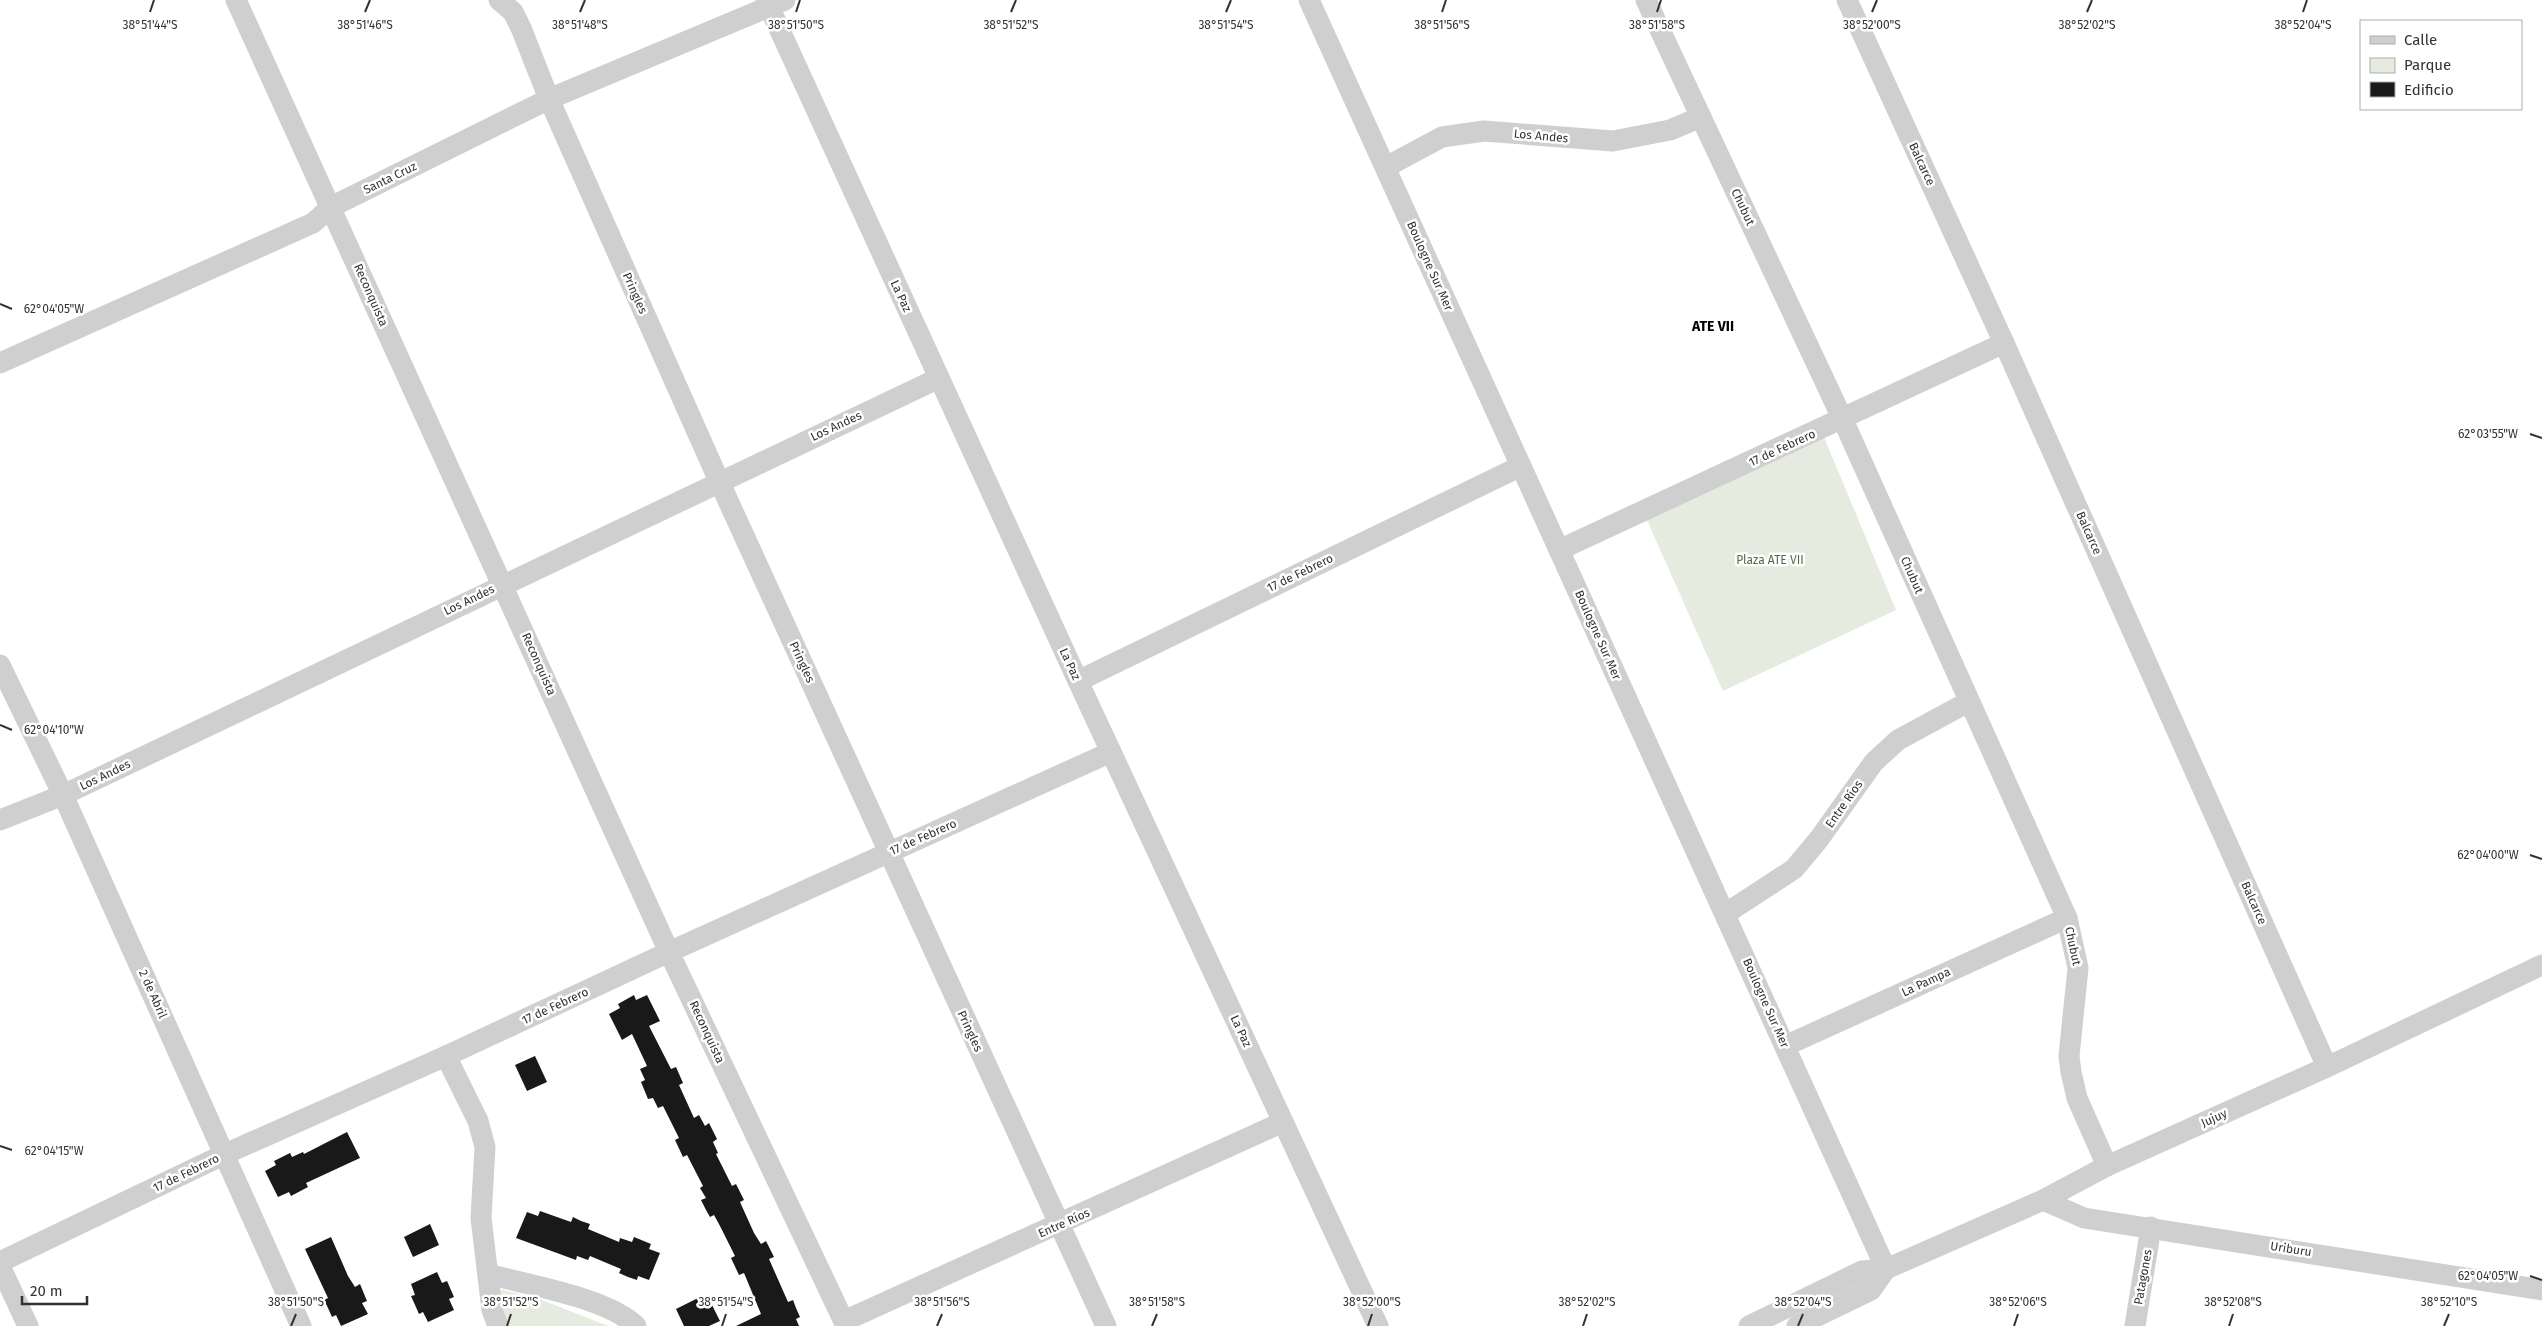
<svg xmlns="http://www.w3.org/2000/svg" width="2542" height="1326" font-family="'Fira Sans',sans-serif">
<style>
.green{fill:#e5ebdf}
.building{fill:#191919}
.lines{fill:none;stroke-linecap:round;stroke-linejoin:round}
.minor{stroke:#cfcfcf;stroke-width:21}
.ticks{fill:none;stroke:#323232;stroke-width:2}
.labels{text-anchor:middle;dominant-baseline:central;stroke-width:5;stroke-linejoin:round;paint-order:stroke}
.street-label{font-size:12px;fill:#323232;stroke:#fff}
.park-label{font-size:12px;fill:#536d41;stroke:#fff}
.neighbourhood-label{font-size:14px;font-weight:bold;fill:#000;stroke:#fff}
.ticks-label{font-size:12px;text-anchor:middle;fill:#323232;stroke:#fff;stroke-width:5;stroke-linejoin:round;paint-order:stroke}
</style>
<rect width="100%" height="100%" fill="#fff"/>
<g class="green">
<polygon points="1821,430 1896,610 1723,691 1643,511"/>
<polygon points="498,1289 537,1298 608,1326 506,1326"/>
</g>
<g class="building">
<polygon points="634,995 636,1000 647,995 660,1021 649,1026 671,1069 676,1067 683,1083 679,1085 694,1118 699,1115 705,1126 709,1123 717,1139 713,1142 718,1153 716,1154 732,1186 736,1184 744,1200 740,1202 754,1233 761,1244 766,1241 774,1257 769,1259 788,1302 793,1300 796,1308 800,1317 796,1319 799,1326 736,1326 761,1314 744,1273 739,1275 731,1258 735,1256 720,1226 714,1215 710,1217 706,1210 701,1200 706,1198 700,1188 703,1186 687,1155 683,1157 675,1140 679,1138 663,1106 658,1108 653,1098 648,1099 641,1082 645,1080 640,1069 647,1066 632,1034 622,1040 609,1014 620,1008 618,1004"/>
<polygon points="535,1056 547,1082 527,1091 515,1065"/>
<polygon points="347,1132 360,1158 306,1183 308,1187 291,1196 289,1192 278,1197 265,1171 276,1165 274,1161 290,1153 292,1157 303,1152 304,1154"/>
<polygon points="540,1211 571,1222 573,1217 581,1221 590,1224 588,1229 619,1242 620,1238 632,1242 634,1237 651,1244 649,1249 660,1253 649,1280 638,1276 637,1280 628,1277 619,1273 621,1269 590,1256 588,1260 577,1256 576,1260 516,1238 527,1212 538,1216"/>
<polygon points="430,1224 439,1245 413,1257 404,1237"/>
<polygon points="331,1237 348,1276 355,1287 360,1284 367,1301 362,1303 368,1314 341,1326 336,1315 332,1317 328,1308 324,1300 328,1298 305,1249"/>
<polygon points="437,1272 442,1283 447,1281 454,1297 449,1299 454,1310 428,1322 423,1312 419,1314 411,1296 415,1295 411,1284"/>
<polygon points="702,1296 707,1307 712,1305 720,1321 709,1326 684,1326 676,1309"/>
</g>
<g class="lines">
<g class="minor">
<polyline points="236,0 669,952 846,1326"/>
<polyline points="499,0 513,12 521,28 549,99 719,481 1106,1326"/>
<polyline points="766,0 1078,681 1378,1326"/>
<polyline points="1309,0 1886,1269"/>
<polyline points="1646,0 1843,420 2067,918 2078,968 2069,1056 2071,1072 2077,1098 2107,1166"/>
<polyline points="1847,0 2004,343 2327,1067"/>
<polyline points="1386,167 1442,137 1484,131 1613,141 1670,130 1701,117"/>
<polyline points="0,363 313,223 331,207 549,99 785,0"/>
<polyline points="1559,550 2004,343"/>
<polyline points="0,665 63,795 301,1326"/>
<polyline points="1078,681 1521,466"/>
<polyline points="0,820 63,795 939,378"/>
<polyline points="1725,914 1794,869 1819,839 1874,762 1898,740 1968,702"/>
<polyline points="1785,1046 2067,918"/>
<polyline points="446,1056 478,1121 485,1147 481,1218 492,1310 498,1326"/>
<polyline points="2043,1200 2084,1218 2542,1290"/>
<polyline points="0,1262 225,1154 446,1056 669,952 1111,752"/>
<polyline points="0,1266 28,1326"/>
<path d="M488 1274C528 1285 608 1298 636 1326"/>
<polyline points="844,1321 1283,1122"/>
<polyline points="1749,1326 1862,1271 1886,1269 2043,1200 2107,1166 2327,1067 2542,965"/>
<polyline points="1797,1326 1871,1290 1886,1269"/>
<polyline points="2135,1326 2151,1227"/>
</g>
</g>
<path class="ticks" d="M150 12 154 0M365 12 370 0M580 12 585 0M796 12 800 0M1011 12 1016 0M1226 12 1231 0M1442 12 1446 0M1657 12 1661 0M1872 12 1877 0M2087 12 2092 0M2303 12 2307 0M0 304 12 309M2530 434 2542 438M0 725 12 730M2530 855 2542 859M0 1146 12 1150M2530 1276 2542 1280M291 1326 296 1314M507 1326 511 1314M722 1326 726 1314M937 1326 942 1314M1152 1326 1157 1314M1368 1326 1372 1314M1583 1326 1587 1314M1798 1326 1803 1314M2014 1326 2018 1314M2229 1326 2233 1314M2444 1326 2449 1314"/>
<g class="labels">
<g class="street-label">
<text transform="translate(1541 136) rotate(5)">Los Andes</text>
<text transform="translate(1922 164) rotate(65)">Balcarce</text>
<text transform="translate(390 178) rotate(-26)">Santa Cruz</text>
<text transform="translate(1743 207) rotate(65)">Chubut</text>
<text transform="translate(1430 266) rotate(66)">Boulogne Sur Mer</text>
<text transform="translate(635 293) rotate(66)">Pringles</text>
<text transform="translate(371 295) rotate(66)">Reconquista</text>
<text transform="translate(901 296) rotate(65)">La Paz</text>
<text transform="translate(836 426) rotate(-25)">Los Andes</text>
<text transform="translate(1782 448) rotate(-25)">17 de Febrero</text>
<text transform="translate(2089 533) rotate(66)">Balcarce</text>
<text transform="translate(1300 573) rotate(-26)">17 de Febrero</text>
<text transform="translate(1912 575) rotate(66)">Chubut</text>
<text transform="translate(469 600) rotate(-26)">Los Andes</text>
<text transform="translate(1598 635) rotate(66)">Boulogne Sur Mer</text>
<text transform="translate(802 662) rotate(65)">Pringles</text>
<text transform="translate(539 664) rotate(66)">Reconquista</text>
<text transform="translate(1070 664) rotate(65)">La Paz</text>
<text transform="translate(105 775) rotate(-26)">Los Andes</text>
<text transform="translate(1844 804) rotate(-55)">Entre Ríos</text>
<text transform="translate(923 837) rotate(-24)">17 de Febrero</text>
<text transform="translate(2254 903) rotate(66)">Balcarce</text>
<text transform="translate(2073 946) rotate(78)">Chubut</text>
<text transform="translate(1926 982) rotate(-25)">La Pampa</text>
<text transform="translate(153 994) rotate(66)">2 de Abril</text>
<text transform="translate(1766 1003) rotate(66)">Boulogne Sur Mer</text>
<text transform="translate(555 1006) rotate(-25)">17 de Febrero</text>
<text transform="translate(970 1031) rotate(65)">Pringles</text>
<text transform="translate(1241 1031) rotate(65)">La Paz</text>
<text transform="translate(707 1032) rotate(65)">Reconquista</text>
<text transform="translate(2214 1118) rotate(-24)">Jujuy</text>
<text transform="translate(186 1173) rotate(-26)">17 de Febrero</text>
<text transform="translate(1064 1223) rotate(-24)">Entre Ríos</text>
<text transform="translate(2291 1249) rotate(9)">Uriburu</text>
<text transform="translate(2143 1277) rotate(-80)">Patagones</text>
</g>
<g class="park-label">
<text x="1770" y="560">Plaza ATE VII</text>
</g>
<g class="neighbourhood-label">
<text x="1713" y="326">ATE VII</text>
</g>
</g>
<g class="ticks-label">
<text x="365" y="29">38°51'46"S</text>
<text x="2087" y="29">38°52'02"S</text>
<text x="150" y="29">38°51'44"S</text>
<text x="580" y="29">38°51'48"S</text>
<text x="796" y="29">38°51'50"S</text>
<text x="1011" y="29">38°51'52"S</text>
<text x="1226" y="29">38°51'54"S</text>
<text x="1442" y="29">38°51'56"S</text>
<text x="1657" y="29">38°51'58"S</text>
<text x="1872" y="29">38°52'00"S</text>
<text x="2303" y="29">38°52'04"S</text>
<text x="54" y="313">62°04'05"W</text>
<text x="2488" y="438">62°03'55"W</text>
<text x="54" y="734">62°04'10"W</text>
<text x="2488" y="859">62°04'00"W</text>
<text x="54" y="1155">62°04'15"W</text>
<text x="2488" y="1280">62°04'05"W</text>
<text x="296" y="1306">38°51'50"S</text>
<text x="511" y="1306">38°51'52"S</text>
<text x="726" y="1306">38°51'54"S</text>
<text x="942" y="1306">38°51'56"S</text>
<text x="1157" y="1306">38°51'58"S</text>
<text x="1372" y="1306">38°52'00"S</text>
<text x="1587" y="1306">38°52'02"S</text>
<text x="1803" y="1306">38°52'04"S</text>
<text x="2018" y="1306">38°52'06"S</text>
<text x="2233" y="1306">38°52'08"S</text>
<text x="2449" y="1306">38°52'10"S</text>
</g>
<rect x="2360" y="20" width="162" height="90" fill="#ffffff" stroke="#adadad"/>
<rect x="2370" y="36" width="25" height="8" fill="#cfcfcf" stroke="#adadad"/>
<text x="2404" y="45" font-size="15" fill="#323232">Calle</text>
<rect x="2370" y="58" width="25" height="15" fill="#e5ebdf" stroke="#adadad"/>
<text x="2404" y="70" font-size="15" fill="#323232">Parque</text>
<rect x="2370" y="82" width="25" height="15" fill="#191919" stroke="#adadad"/>
<text x="2404" y="95" font-size="15" fill="#323232">Edificio</text>
<path d="M22 1296v8h65v-8" fill="none" stroke="#323232" stroke-width="2.5"/>
<text x="30" y="1296" font-size="15" fill="#323232" stroke="#ffffff" stroke-width="4" paint-order="stroke">20 m</text>
</svg>
